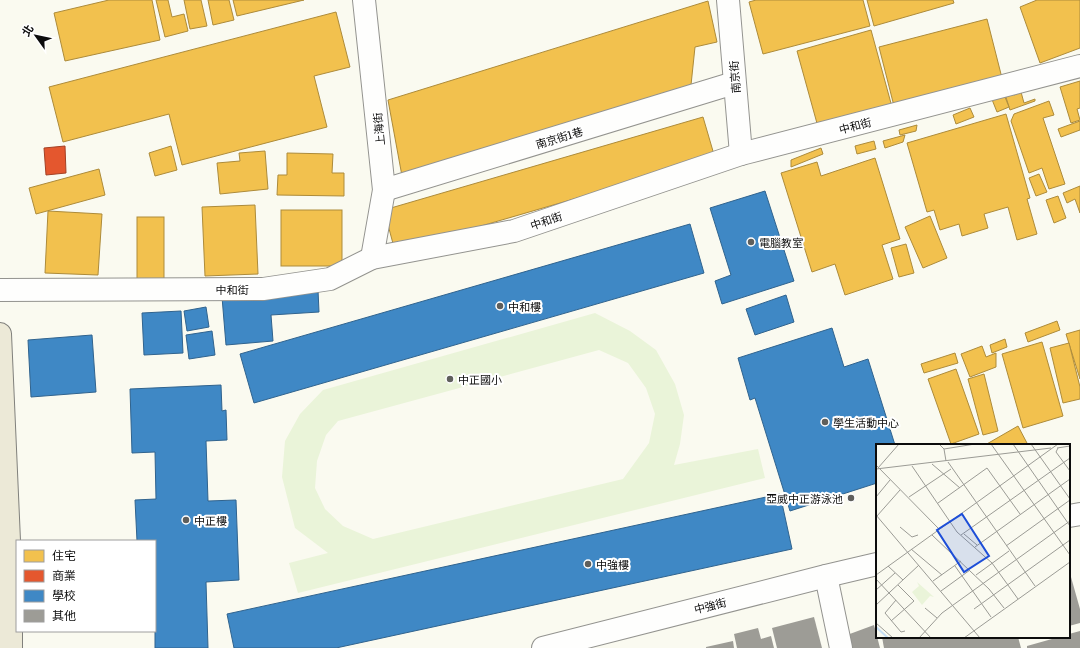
<svg xmlns="http://www.w3.org/2000/svg" width="1080" height="648" font-family="Literata,'Noto Sans TC',serif">
<style>
.pitch{fill:#eaf4d9;fill-rule:evenodd}
.homes{fill:#f2c14e;stroke:#ad8b3a}
.shops{fill:#e4572e;stroke:#a34024}
.schools{fill:#3f88c5;stroke:#30638e}
.building{fill:#9d9c96}
.lines{fill:none;stroke-linecap:round;stroke-linejoin:round}
.minor-casing{stroke:#93938f;stroke-width:24}
.primary-casing{stroke:#80807c;stroke-width:24}
.minor{stroke:#fefefd;stroke-width:22}
.primary{stroke:#ece9d7;stroke-width:22}
.poi-dot{fill:#5f5f5c;stroke:#fff;stroke-width:1.5}
.labels{text-anchor:middle;dominant-baseline:central;stroke-width:4;stroke-linejoin:round;paint-order:stroke}
.street-label{font-size:11px;fill:#0c0c0c;stroke:#fff}
.poi-label{font-size:11px;fill:#0c0c0c;stroke:#fff;text-anchor:start}
.inset-river{fill:none;stroke:#c6dff5;stroke-width:2}
.inset-road{fill:none;stroke:#9b9b95;stroke-width:1}
.view{fill:#1d4ed8;fill-opacity:0.15;stroke:#1d4ed8;stroke-width:2}
.inset-edge{fill:none;stroke:#0c0c0c;stroke-width:2}
</style>
<rect width="100%" height="100%" fill="#fafaf0"/>
<path class="pitch" d="M595 313 630 331 656 350 675 384 684 415 680 444 674 465 758 449 765 478 298 593 289 563 328 553 295 528 282 477 285 441 300 414 323 390ZM599 350 628 363 646 388 655 414 649 443 623 479 373 539 343 526 325 509 315 488 317 461 326 435 338 421Z"/>
<g class="homes">
<polygon points="109,0 152,0 160,40 65,61 54,13"/>
<polygon points="156,0 168,0 172,17 184,14 188,31 165,37"/>
<polygon points="184,0 201,0 207,26 190,29"/>
<polygon points="208,0 229,0 234,20 213,25"/>
<polygon points="233,0 304,0 237,16"/>
<polygon points="756,0 863,0 870,26 763,54 749,2"/>
<polygon points="867,0 953,0 954,3 874,26"/>
<polygon points="1037,0 1080,0 1080,48 1040,63 1020,7"/>
<polygon points="708,1 717,42 695,47 691,85 402,176 388,100"/>
<polygon points="336,12 350,67 314,76 327,127 182,165 169,114 63,142 49,87"/>
<polygon points="987,19 1002,78 894,106 879,47"/>
<polygon points="871,30 892,107 818,127 797,51"/>
<polygon points="1080,81 1080,108 1077,109 1080,120 1071,123 1060,87"/>
<polygon points="1011,88 1014,95 1021,92 1024,103 1035,99 1035,101 1010,110 1004,91"/>
<polygon points="1003,92 1009,107 997,112 991,97"/>
<polygon points="1049,101 1054,115 1043,118 1065,184 1049,189 1042,168 1029,173 1011,121 1014,114"/>
<polygon points="970,108 974,117 956,124 953,115"/>
<polygon points="1006,114 1030,198 1027,199 1037,234 1017,240 1008,207 984,214 988,228 962,236 959,224 940,230 934,210 927,212 907,143"/>
<polygon points="703,117 715,158 395,251 384,210"/>
<polygon points="1080,121 1080,130 1061,137 1058,129"/>
<polygon points="917,125 916,131 900,135 899,130"/>
<polygon points="905,135 903,142 885,148 883,141"/>
<polygon points="874,141 876,149 857,154 855,146"/>
<polygon points="171,146 177,170 155,176 149,153"/>
<polygon points="821,148 823,154 791,167 791,160"/>
<polygon points="265,151 268,189 220,194 217,163 240,161 239,153"/>
<polygon points="287,153 333,154 332,173 344,173 344,196 277,195 278,175 287,175"/>
<polygon points="875,158 900,239 882,245 893,279 845,295 835,264 812,272 781,173 817,162 821,176"/>
<polygon points="99,169 105,195 36,214 29,188"/>
<polygon points="1039,174 1047,192 1036,196 1029,178"/>
<polygon points="1080,186 1080,213 1075,199 1067,203 1063,193"/>
<polygon points="1058,196 1066,218 1054,223 1046,200"/>
<polygon points="255,205 258,274 205,276 202,207"/>
<rect x="281" y="210" width="61" height="56"/>
<polygon points="48,211 102,214 98,275 45,273"/>
<polygon points="930,216 947,258 923,268 905,227"/>
<rect x="137" y="217" width="27" height="62"/>
<polygon points="906,244 914,273 899,277 891,248"/>
<polygon points="1057,321 1060,330 1028,342 1025,333"/>
<polygon points="1080,330 1080,379 1066,334"/>
<polygon points="1005,339 1007,347 992,353 990,345"/>
<polygon points="1042,342 1063,416 1023,428 1002,354"/>
<polygon points="1069,343 1080,387 1080,399 1063,403 1050,348"/>
<polygon points="982,346 986,357 996,353 996,367 970,377 961,354"/>
<polygon points="955,353 958,363 924,373 921,364"/>
<polygon points="956,369 979,434 951,444 928,379"/>
<polygon points="984,374 998,431 983,435 968,379"/>
<polygon points="1018,426 1028,445 985,445"/>
</g>
<polygon class="shops" points="65,146 66,173 46,175 44,148"/>
<g class="schools">
<polygon points="765,191 794,281 722,304 715,281 731,275 710,208"/>
<polygon points="690,224 704,273 254,403 240,354"/>
<polygon points="318,290 319,312 271,315 273,341 226,345 222,297"/>
<polygon points="786,295 794,322 755,335 746,309"/>
<polygon points="206,307 209,327 187,331 184,311"/>
<polygon points="181,311 183,353 144,355 142,313"/>
<polygon points="832,328 844,367 868,359 895,445 877,445 877,483 790,511 755,398 750,400 738,358"/>
<polygon points="212,331 215,355 189,359 186,335"/>
<polygon points="92,335 96,392 31,397 28,340"/>
<polygon points="221,385 222,411 226,410 227,440 206,441 208,501 236,500 239,580 206,582 208,648 155,648 155,541 137,541 135,500 156,499 155,452 132,453 130,389"/>
<polygon points="780,494 792,549 336,648 234,648 227,614"/>
</g>
<g class="building">
<polygon points="1069,570 1080,609 1080,623 1069,626"/>
<polygon points="814,617 822,648 777,648 772,628"/>
<polygon points="874,625 880,648 849,648 847,635"/>
<polygon points="758,628 761,639 771,636 774,648 737,648 734,634"/>
<polygon points="1080,631 1080,648 1027,648 1027,646 1059,637 1069,637 1069,634"/>
<polygon points="882,637 1018,637 1021,648 884,648"/>
<polygon points="733,641 734,648 706,648 706,647"/>
</g>
<g class="lines">
<g class="minor-casing">
<g id="minor">
<polyline points="364,0 384,190 372,258"/>
<polyline points="728,0 741,154"/>
<polyline points="384,190 734,83"/>
<polyline points="0,290 263,289 330,279 372,258 514,231 741,154 1080,66"/>
<polyline points="1069,516 1080,514"/>
<polyline points="826,576 841,648"/>
<polyline points="543,648 826,576 877,564"/>
</g>
</g>
<g class="primary-casing">
<polyline id="primary" points="0,334 11,587 11,648"/>
</g>
<use href="#minor" class="minor"/>
<use href="#primary" class="primary"/>
</g>
<g class="poi-dot">
<circle cx="751" cy="242" r="4"/>
<circle cx="500" cy="306" r="4"/>
<circle cx="450" cy="379" r="4"/>
<circle cx="825" cy="422" r="4"/>
<circle cx="851" cy="498" r="4"/>
<circle cx="186" cy="520" r="4"/>
<circle cx="588" cy="564" r="4"/>
</g>
<g class="labels">
<g class="street-label">
<text transform="translate(734 77) rotate(-94)">南京街</text>
<text transform="translate(855 125) rotate(-15)">中和街</text>
<text transform="translate(378 129) rotate(-96)">上海街</text>
<text transform="translate(559 137) rotate(-17)">南京街1巷</text>
<text transform="translate(546 220) rotate(-19)">中和街</text>
<text x="232" y="289">中和街</text>
<text transform="translate(710 605) rotate(-14)">中強街</text>
</g>
<g class="poi-label">
<text x="759" y="242">電腦教室</text>
<text x="508" y="306">中和樓</text>
<text x="458" y="379">中正國小</text>
<text x="833" y="422">學生活動中心</text>
<text x="843" y="498" text-anchor="end">亞威中正游泳池</text>
<text x="194" y="520">中正樓</text>
<text x="596" y="564">中強樓</text>
</g>
</g>
<g transform="translate(876 444)">
<rect width="194" height="194" fill="#fafaf0"/>
<path d="M41 138 58 153 54 152 46 161 36 148 43 142Z" fill="#eaf4d9"/>
<path class="inset-river" d="M0 183 12 194"/>
<path class="inset-road" d="M63 0 68 5 70 17M115 0 194 111M137 0 194 82M155 0 194 55M181 4 194 2M182 4 180 8 194 27M68 5 99 0M72 18 159 142M56 20 84 44M0 21 63 85M36 22 81 88 116 119 142 155M2 24 23 0M0 25 175 4M0 53 14 36M33 53 75 25M62 59 111 24 144 70M0 71 104 194M1 72 24 46M24 83 36 93 42 91M88 90 101 101M56 91 113 145 128 164M85 91 194 14M130 102 194 56M99 103 194 35M35 105 66 131M12 122 27 136M79 122 115 173M0 131 182 0M100 131 133 107M0 135 55 194M57 137 85 117M0 146 19 129M65 147 94 126M20 156 9 169 25 188 29 187M0 161 43 121M49 164 61 174M98 165 194 96M15 177 38 157 22 141M0 179 17 194M43 194 66 169 194 77M88 194 194 118"/>
<path class="view" d="M86 70 113 112 88 128 61 86Z"/>
<rect width="194" height="194" class="inset-edge"/>
</g>
<rect x="16" y="540" width="140" height="92" fill="#ffffff" stroke="#9e9e9e"/>
<rect x="24" y="550" width="20" height="12" fill="#f2c14e" stroke="#9e9e9e"/>
<text x="52" y="560" font-size="12" fill="#0c0c0c">住宅</text>
<rect x="24" y="570" width="20" height="12" fill="#e4572e" stroke="#9e9e9e"/>
<text x="52" y="580" font-size="12" fill="#0c0c0c">商業</text>
<rect x="24" y="590" width="20" height="12" fill="#3f88c5" stroke="#9e9e9e"/>
<text x="52" y="600" font-size="12" fill="#0c0c0c">學校</text>
<rect x="24" y="610" width="20" height="12" fill="#9d9c96" stroke="#9e9e9e"/>
<text x="52" y="620" font-size="12" fill="#0c0c0c">其他</text>
<g transform="translate(36 36) rotate(303)" stroke="#ffffff" stroke-width="3" paint-order="stroke">
<path d="M0-3L7 15L0 10L-7 15Z" fill="#0c0c0c"/>
<text y="-6" font-size="11" font-weight="bold" text-anchor="middle" fill="#0c0c0c">北</text>
</g>
</svg>
